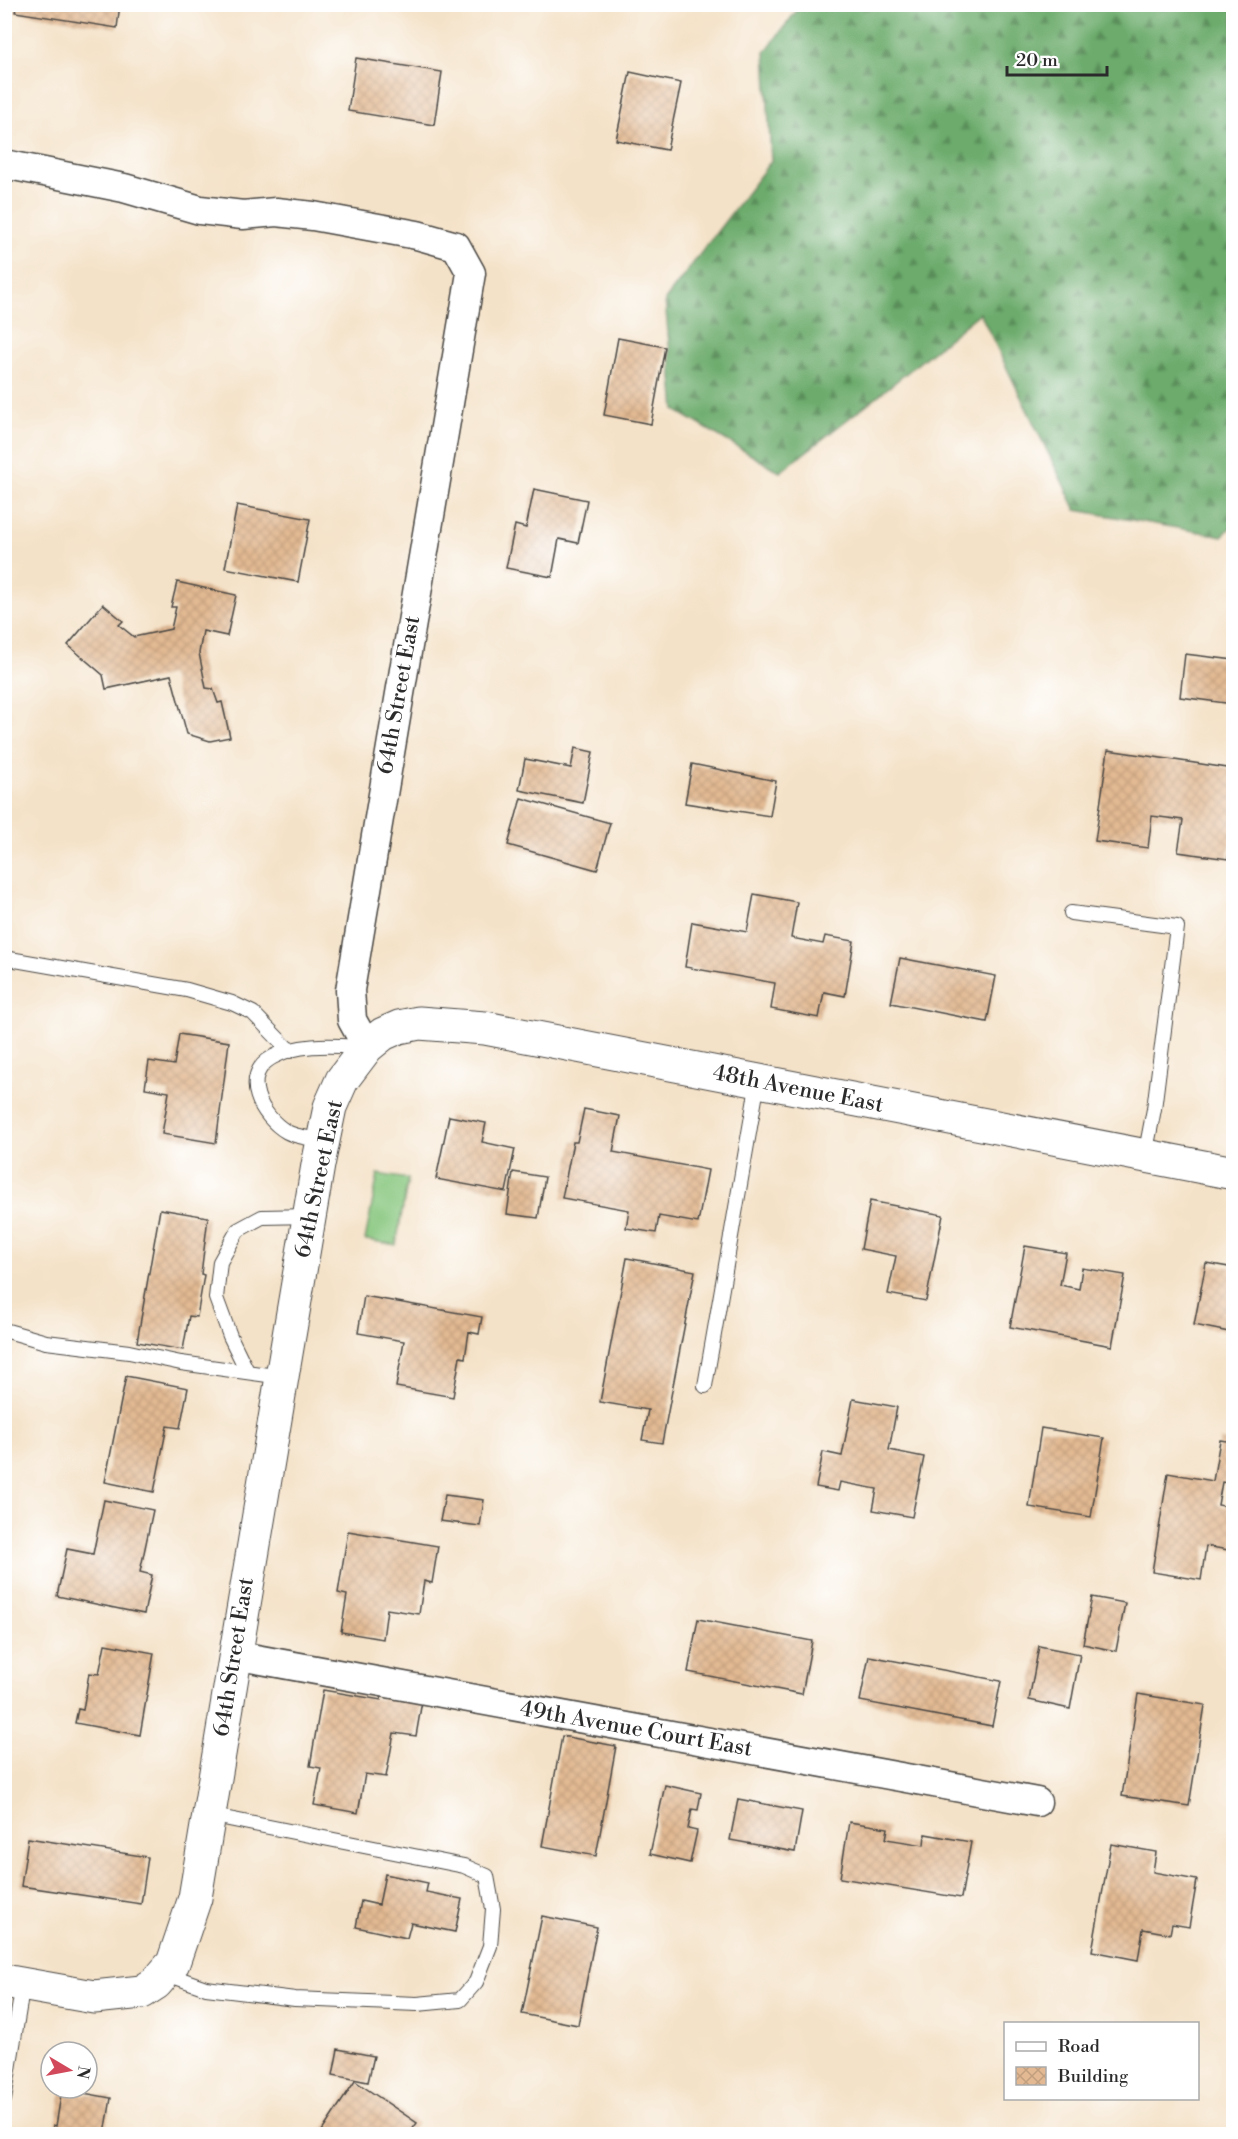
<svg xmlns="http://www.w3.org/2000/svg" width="1238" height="2139" font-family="'Libre Bodoni',serif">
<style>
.forest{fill:url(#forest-firs);stroke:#4c6b4c;stroke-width:1.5}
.green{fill:#86c67d;stroke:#587854;stroke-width:1.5}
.building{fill:url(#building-cross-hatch)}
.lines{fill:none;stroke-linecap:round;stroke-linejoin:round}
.lane-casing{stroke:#494643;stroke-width:16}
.street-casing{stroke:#494643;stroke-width:31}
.secondary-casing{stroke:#494643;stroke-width:35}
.lane{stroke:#fff;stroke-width:14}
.street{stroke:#fff;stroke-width:28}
.secondary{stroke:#fff;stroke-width:33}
.labels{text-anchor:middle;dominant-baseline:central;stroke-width:5;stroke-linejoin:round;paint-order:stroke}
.street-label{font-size:22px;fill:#2b2b2b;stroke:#fff}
</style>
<defs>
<pattern id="forest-firs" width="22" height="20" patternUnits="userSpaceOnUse" patternTransform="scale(1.5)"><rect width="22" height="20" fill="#6cab6c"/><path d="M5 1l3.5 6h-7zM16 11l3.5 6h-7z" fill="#598b59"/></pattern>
<pattern id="building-cross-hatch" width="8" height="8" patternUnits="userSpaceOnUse" patternTransform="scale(1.5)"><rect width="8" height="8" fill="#e2b992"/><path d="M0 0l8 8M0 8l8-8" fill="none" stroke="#c29f7e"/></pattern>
</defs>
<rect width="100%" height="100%" fill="#fff"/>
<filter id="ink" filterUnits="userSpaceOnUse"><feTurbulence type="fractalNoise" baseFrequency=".0167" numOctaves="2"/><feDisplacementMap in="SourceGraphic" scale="12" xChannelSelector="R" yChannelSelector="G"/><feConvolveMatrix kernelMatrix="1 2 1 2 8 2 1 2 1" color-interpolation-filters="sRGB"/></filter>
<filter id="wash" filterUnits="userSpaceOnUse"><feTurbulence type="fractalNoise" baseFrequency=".008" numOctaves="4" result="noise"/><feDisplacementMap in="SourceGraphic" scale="24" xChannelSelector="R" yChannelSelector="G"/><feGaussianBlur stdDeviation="1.35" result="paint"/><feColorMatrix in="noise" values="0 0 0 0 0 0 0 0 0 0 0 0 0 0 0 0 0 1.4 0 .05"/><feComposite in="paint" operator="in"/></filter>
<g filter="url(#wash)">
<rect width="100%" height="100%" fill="#f4e2c8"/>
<polygon class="forest" points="801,5 1233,5 1234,525 1222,536 1076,510 980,313 893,384 780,472 675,410 665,300 771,161 765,52"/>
<polygon class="green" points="378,1174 408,1179 396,1245 365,1240"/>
<g id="blocks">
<g class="building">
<polygon points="17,4 120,4 117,28 15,12"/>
<polygon points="356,58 442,72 434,125 348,111"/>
<polygon points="630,72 681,83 667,150 616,140"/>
<polygon points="618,338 665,347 651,424 604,415"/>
<polygon points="534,489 587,500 578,543 559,539 552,577 506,568 515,525 526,528"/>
<polygon points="4,491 8,491 6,508 4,508"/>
<polygon points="237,505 310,519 298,582 225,568"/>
<polygon points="177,582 236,595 227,636 203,631 199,653 206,688 213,689 218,703 222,702 230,737 210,741 187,734 171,675 106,689 103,675 68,645 103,604 123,621 119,625 134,637 171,629 176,607 171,607"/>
<polygon points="1185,654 1234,660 1233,704 1180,697"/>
<polygon points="575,748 593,752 583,803 519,790 525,759 571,768"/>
<polygon points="1108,750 1234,769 1234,820 1228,859 1178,852 1183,820 1152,816 1148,848 1095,841"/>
<polygon points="692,764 776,781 770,816 685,803"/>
<polygon points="521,798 610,823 597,870 508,845"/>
<polygon points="754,894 797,902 791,938 823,944 825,936 854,941 845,996 824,992 819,1018 771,1009 775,983 685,967 692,922 747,932"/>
<polygon points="900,958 996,976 987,1022 891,1003"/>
<polygon points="179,1034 229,1042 216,1143 162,1134 169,1092 145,1088 149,1061 174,1065"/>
<polygon points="584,1109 620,1116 613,1152 708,1170 698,1223 659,1216 656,1233 626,1228 629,1210 562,1198 573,1142 577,1142"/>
<polygon points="449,1116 486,1123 482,1142 515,1149 506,1192 436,1179"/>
<polygon points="513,1172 545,1177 538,1218 507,1214"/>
<polygon points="870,1201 943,1215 926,1301 888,1294 896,1256 861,1249"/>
<polygon points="160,1209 208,1217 201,1274 204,1275 197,1317 189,1316 183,1350 137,1342"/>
<polygon points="1025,1246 1066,1253 1060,1285 1079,1289 1082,1268 1125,1275 1112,1346 1010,1327"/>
<polygon points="627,1258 695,1271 662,1443 642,1440 648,1410 600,1402"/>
<polygon points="1206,1263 1234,1268 1234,1333 1194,1325"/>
<polygon points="364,1296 482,1317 479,1334 469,1332 465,1358 460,1357 453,1397 396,1387 404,1341 358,1333"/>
<polygon points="126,1376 188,1388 180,1428 167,1426 154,1492 105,1482"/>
<polygon points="853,1399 897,1407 889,1450 924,1457 912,1517 873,1510 877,1489 840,1482 838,1491 816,1487 823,1452 842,1456"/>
<polygon points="1041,1428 1104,1438 1091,1517 1029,1507"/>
<polygon points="1220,1440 1234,1442 1234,1484 1222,1482 1218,1505 1234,1508 1234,1551 1206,1546 1201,1580 1152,1572 1168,1473 1213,1481"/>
<polygon points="445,1495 484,1500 480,1526 440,1521"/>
<polygon points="104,1500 153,1510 140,1572 152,1575 144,1614 57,1596 67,1549 93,1554"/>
<polygon points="348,1531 438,1546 432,1583 424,1581 419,1614 387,1609 383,1639 341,1632 347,1595 338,1593"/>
<polygon points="1092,1597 1125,1603 1116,1651 1083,1644"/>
<polygon points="698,1619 812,1641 802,1694 688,1672"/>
<polygon points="105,1644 154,1653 140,1735 75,1723 78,1709 83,1710 89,1673 99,1674"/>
<polygon points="1039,1646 1080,1654 1070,1709 1029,1700"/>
<polygon points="869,1656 1001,1681 992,1726 860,1701"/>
<polygon points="323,1690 381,1700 382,1694 422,1701 416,1736 394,1733 386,1777 365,1774 358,1813 314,1805 321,1768 310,1766"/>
<polygon points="1138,1694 1205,1705 1189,1806 1122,1796"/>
<polygon points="562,1736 616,1746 596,1856 542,1846"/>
<polygon points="665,1785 701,1793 698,1810 692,1809 688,1829 697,1831 690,1863 650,1854"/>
<polygon points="738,1799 802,1811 795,1852 730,1840"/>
<polygon points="849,1822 888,1828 886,1839 924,1845 925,1834 971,1842 961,1898 840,1878"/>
<polygon points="28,1838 148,1857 141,1904 21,1886"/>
<polygon points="1111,1844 1156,1852 1153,1872 1197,1880 1189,1927 1172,1924 1170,1934 1143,1929 1138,1960 1092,1951"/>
<polygon points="385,1874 428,1883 426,1892 462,1899 455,1932 411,1923 407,1938 356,1927 361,1901 379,1905"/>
<polygon points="542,1916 597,1927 578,2025 522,2014"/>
<polygon points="338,2049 374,2056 368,2082 333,2075"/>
<polygon points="355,2081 417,2123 409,2134 320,2134"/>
<polygon points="62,2089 111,2098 105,2134 51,2134 53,2125 56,2126"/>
</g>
</g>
</g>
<g filter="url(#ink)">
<use href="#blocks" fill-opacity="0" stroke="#494643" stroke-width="1.5"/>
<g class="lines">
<g class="lane-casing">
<g id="lane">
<polyline points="1071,913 1177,927 1154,1109 1145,1156"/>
<polyline points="4,958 187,990 232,1003 253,1013 290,1051"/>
<path d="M323 1141C312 1138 296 1137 287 1132 261 1117 239 1075 273 1057 300 1042 336 1046 365 1047"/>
<polyline points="4,1330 46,1342 129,1352 181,1363 282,1377"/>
<polyline points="247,1371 230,1336 216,1298 220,1262 238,1230 262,1217 310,1216"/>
<polyline points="705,1386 758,1081"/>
<polyline points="164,1973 206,1988 295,1999 417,2004 460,2000 476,1982 490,1946 493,1909 487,1876 464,1866 209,1815"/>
<polyline points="4,2100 23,1984"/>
</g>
</g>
<g class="street-casing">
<g id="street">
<polyline points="4,164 124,188 200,210 243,215 276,212 313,216 417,235 456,246 471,273 350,990 352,1020 367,1047"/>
<polyline points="234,1655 1037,1802"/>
</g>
</g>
<g class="secondary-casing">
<polyline id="secondary" points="4,1981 94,1997 142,1992 156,1983 173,1963 195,1898 282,1377 318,1165 330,1107 342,1080 367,1047 383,1034 399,1027 419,1023 485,1028 1234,1173"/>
</g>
<use href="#lane" class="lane"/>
<use href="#street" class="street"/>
<use href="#secondary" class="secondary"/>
</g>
</g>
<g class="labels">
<g class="street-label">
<text transform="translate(399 695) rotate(-80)">64th Street East</text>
<text transform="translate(798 1089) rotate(11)">48th Avenue East</text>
<text transform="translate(319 1179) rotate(-78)">64th Street East</text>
<text transform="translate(234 1657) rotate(-81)">64th Street East</text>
<text transform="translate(636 1729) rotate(10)">49th Avenue Court East</text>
</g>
</g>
<rect width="1238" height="2139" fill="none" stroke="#fff" stroke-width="24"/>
<rect x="1004" y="2022" width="195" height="78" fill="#ffffff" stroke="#aaaaaa" stroke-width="1.5"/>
<rect x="1016" y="2042" width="30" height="9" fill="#ffffff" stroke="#aaaaaa" stroke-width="1.5"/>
<text x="1058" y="2052" font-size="18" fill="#2b2b2b">Road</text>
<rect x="1016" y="2067" width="30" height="18" fill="url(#building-cross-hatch)" stroke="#aaaaaa" stroke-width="1.5"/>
<text x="1058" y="2082" font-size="18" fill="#2b2b2b">Building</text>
<g transform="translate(69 2070) rotate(100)"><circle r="28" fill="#ffffff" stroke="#aaaaaa" stroke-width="1.5"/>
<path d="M0-4.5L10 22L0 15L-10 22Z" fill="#d1495b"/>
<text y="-9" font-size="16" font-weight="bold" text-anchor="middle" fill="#2b2b2b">N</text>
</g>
<path d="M1007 66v9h100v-9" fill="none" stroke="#2b2b2b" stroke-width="3"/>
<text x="1016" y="66" font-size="18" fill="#2b2b2b" stroke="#ffffff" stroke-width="4.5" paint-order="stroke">20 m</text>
</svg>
